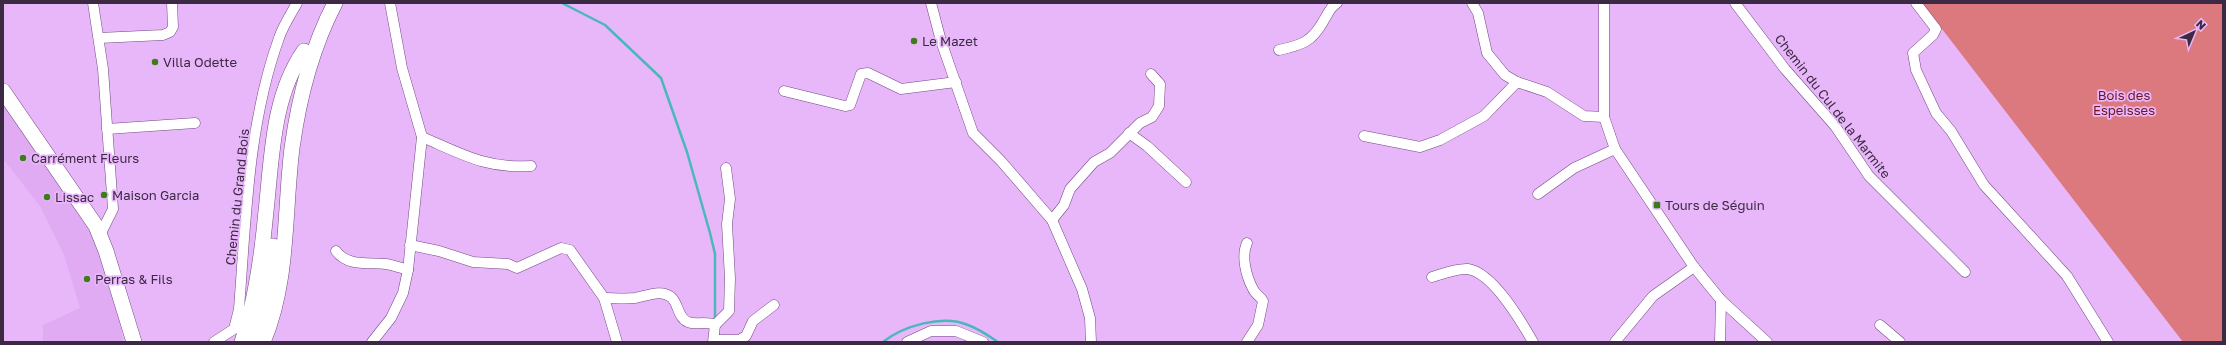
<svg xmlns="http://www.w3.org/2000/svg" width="2226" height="345" font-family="'Golos Text',sans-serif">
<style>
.built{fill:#e0abf3}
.forest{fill:#dc797f}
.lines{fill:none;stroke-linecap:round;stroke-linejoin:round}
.stream{stroke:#4ab8ba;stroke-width:2.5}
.minor-casing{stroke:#734882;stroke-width:11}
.primary-casing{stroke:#734882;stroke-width:16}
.minor{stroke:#fff;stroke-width:10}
.primary{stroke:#fff;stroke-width:15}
.poi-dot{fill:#3d7c1a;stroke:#e8b7f9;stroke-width:1.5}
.labels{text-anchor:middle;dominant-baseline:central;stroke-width:3.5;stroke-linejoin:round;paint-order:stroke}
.poi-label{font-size:13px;fill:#3c2943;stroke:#e8b7f9;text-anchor:start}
.park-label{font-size:13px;fill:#6f1424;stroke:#e8b7f9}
.street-label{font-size:13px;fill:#3c2943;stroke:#e8b7f9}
</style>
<rect width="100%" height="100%" fill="#e8b7f9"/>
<polygon class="built" points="3,96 110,250 123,342 43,342 43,325 80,308 64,255 40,206 3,159"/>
<polygon class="forest" points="1922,3 2223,3 2223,342 2183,342"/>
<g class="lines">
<g class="stream">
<polyline points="562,3 605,25 661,78 687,152 710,233 715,254 715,317"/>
<path d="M883 342C903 326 943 314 968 325 979 329 989 336 998 342"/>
</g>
<g class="minor-casing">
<g id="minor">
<polyline points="93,3 103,69 113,209 100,235"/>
<polyline points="931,3 941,41 973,133 1001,161 1052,220 1082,289 1090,318 1091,342"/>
<polyline points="1472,3 1478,13 1487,53 1505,75 1517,82 1547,92 1584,116 1604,117"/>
<polyline points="1604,3 1604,117 1615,149 1694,267 1721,300 1767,342"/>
<polyline points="1735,3 1785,69 1835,126 1869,176 1965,272"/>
<polyline points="1916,3 1936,29 1933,35 1913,53 1916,70 1936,113 1951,131 1984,185 2067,276 2108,342"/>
<polyline points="99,38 163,35 170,32 173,27 172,3"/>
<path d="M1279 50C1302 45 1312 42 1324 20 1328 14 1330 7 1337 3"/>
<polyline points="784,91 845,106 850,105 861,74 868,73 901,89 956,82"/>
<polyline points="107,129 195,123"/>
<polyline points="1129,133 1147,146 1186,182"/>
<polyline points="1364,136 1420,147 1440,140 1484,116 1517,82"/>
<path d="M422 137C462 154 486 169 531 166"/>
<polyline points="1538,194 1574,168 1615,149"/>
<polyline points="1052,220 1064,205 1070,189 1094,162 1110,153 1140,123 1152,117 1159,106 1160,84 1151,74"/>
<polyline points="410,245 439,251 473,262 508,264 517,268 561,248 570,250 604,298 617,342"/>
<path d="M336 251C348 267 368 262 386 264 393 265 401 268 408 270"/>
<path d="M1432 277C1442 274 1457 268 1468 269 1493 273 1521 321 1533 342"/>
<path d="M604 298C614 298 625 299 635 298 647 296 661 289 671 297 679 304 677 317 688 322 696 325 706 321 715 325L713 342"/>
<polyline points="715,325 729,311 730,278 727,224 730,199 726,168"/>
<polyline points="1880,325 1900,342"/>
<polyline points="714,340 739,340 746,336 753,321 774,305"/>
<path d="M214 342 234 329 239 309C246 218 248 124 279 38 283 26 291 14 297 3"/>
<polyline points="372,342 391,318 403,293 408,270 422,137 402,68 390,3"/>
<polyline points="907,342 931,331 956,331 983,342"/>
<path d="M1247 342 1258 325 1263 301C1260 296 1255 294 1253 289 1246 276 1241 256 1247 243"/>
<polyline points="1615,342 1653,296 1694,267"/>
<polyline points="1720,342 1721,300"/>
</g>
</g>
<g class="primary-casing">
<g id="primary">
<polyline points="3,91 96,226 106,251 134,342"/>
<path d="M242 342C256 300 262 255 266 211 272 158 272 97 304 51"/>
<polyline points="252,342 263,310 273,246"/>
<path d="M263 342C289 281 284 212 292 148 299 97 311 49 335 3"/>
</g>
</g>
<use href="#minor" class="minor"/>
<use href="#primary" class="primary"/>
</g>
<g class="poi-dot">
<circle cx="914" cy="41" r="4"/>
<circle cx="155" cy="62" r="4"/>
<circle cx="23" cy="158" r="4"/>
<circle cx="104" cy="195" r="4"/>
<circle cx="47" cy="197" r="4"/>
<rect x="1653" y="201" width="8" height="8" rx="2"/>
<circle cx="87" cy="279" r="4"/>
</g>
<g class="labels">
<g class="poi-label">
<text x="922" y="41">Le Mazet</text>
<text x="163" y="62">Villa Odette</text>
<text x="31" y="158">Carrément Fleurs</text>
<text x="112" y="195">Maison Garcia</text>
<text x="55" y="197">Lissac</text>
<text x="1665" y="205">Tours de Séguin</text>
<text x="95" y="279">Perras &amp; Fils</text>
</g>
<g class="park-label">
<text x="2124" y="95">Bois des<tspan x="2124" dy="15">Espeisses</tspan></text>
</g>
<g class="street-label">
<text transform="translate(1833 106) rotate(52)">Chemin du Cul de la Marmite</text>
<text transform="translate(237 197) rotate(-84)">Chemin du Grand Bois</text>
</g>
</g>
<rect width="2226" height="345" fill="none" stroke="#3c2943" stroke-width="8"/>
<g transform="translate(2194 32) rotate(44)" stroke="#e8b7f9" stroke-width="3" paint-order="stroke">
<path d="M0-3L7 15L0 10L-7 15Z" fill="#3c2943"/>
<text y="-6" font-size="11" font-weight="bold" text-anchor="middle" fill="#3c2943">N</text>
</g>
</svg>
